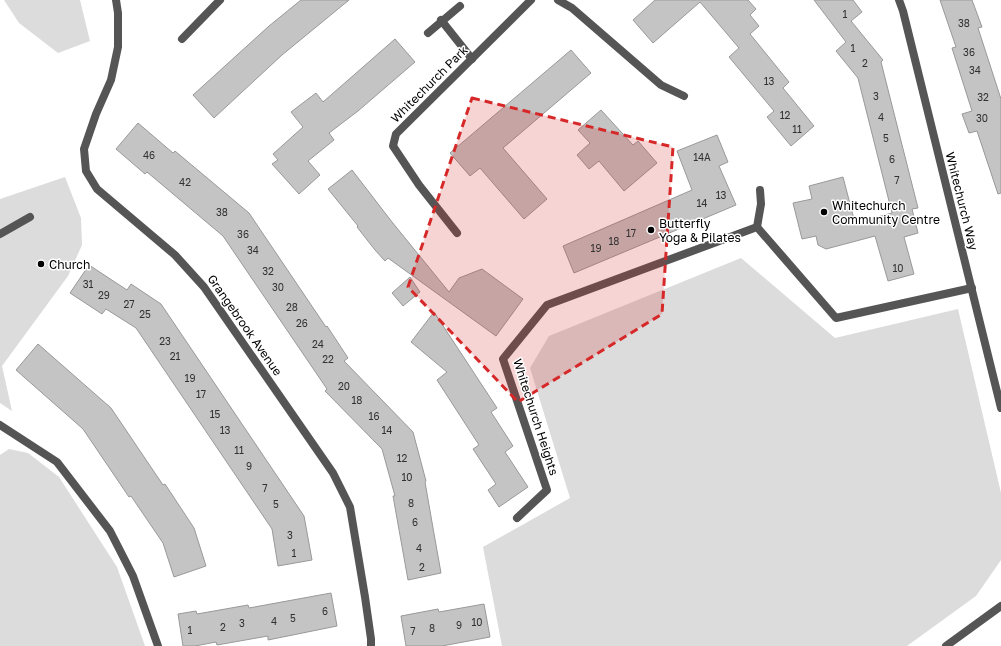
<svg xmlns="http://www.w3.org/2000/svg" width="1001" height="646" font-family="'Golos Text',sans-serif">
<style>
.green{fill:#dcdcdc}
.building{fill:#c4c4c4;stroke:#999}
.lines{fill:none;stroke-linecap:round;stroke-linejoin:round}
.lane{stroke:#555;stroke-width:8}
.street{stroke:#555;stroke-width:8}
.marked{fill:#d62828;fill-opacity:0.2;stroke:#d62828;stroke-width:3;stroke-dasharray:8 5;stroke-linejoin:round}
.poi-dot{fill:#000;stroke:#fff;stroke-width:1.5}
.labels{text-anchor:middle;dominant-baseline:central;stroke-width:3;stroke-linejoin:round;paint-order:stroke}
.number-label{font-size:10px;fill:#313131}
.street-label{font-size:12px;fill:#000;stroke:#fff}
.poi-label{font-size:12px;fill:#000;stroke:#fff;text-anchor:start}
</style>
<rect width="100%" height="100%" fill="#fff"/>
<g class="green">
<polygon points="4,0 80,0 90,41 58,53 19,23"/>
<polygon points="65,177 81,218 82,245 68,276 2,366 12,411 0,403 0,199"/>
<polygon points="741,258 835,338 958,309 1001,493 1001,560 976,596 907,646 502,646 483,547 570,498 530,368 549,336"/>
<polygon points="9,449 28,453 59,477 117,567 145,646 0,646 0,455"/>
</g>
<g class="building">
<polygon points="301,0 349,0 282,55 214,118 193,95 269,26"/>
<polygon points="655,0 748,0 756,9 750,15 759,26 750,34 789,82 783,88 814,126 791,146 767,117 774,111 729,57 739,48 700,2 653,43 633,20"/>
<polygon points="814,0 853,0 862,12 851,21 883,60 881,62 918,208 912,209 918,233 904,237 914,274 888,281 875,236 826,249 818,245 816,236 802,239 793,203 812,199 809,186 843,177 855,223 892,213 858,78 836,51 846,42"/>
<polygon points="940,0 972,0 982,27 978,28 1001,99 1001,193 998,194 977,131 969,133 962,114 972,111 952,48 956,47"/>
<polygon points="395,39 415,62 358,111 329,133 334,140 308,161 320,175 299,194 272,164 278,160 273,154 303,127 291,112 316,93 323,102"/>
<polygon points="571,50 591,73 503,148 547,199 524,219 480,168 470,176 450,153"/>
<polygon points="601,110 633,145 638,141 657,163 624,191 599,161 589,169 577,155 590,143 578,130"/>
<polygon points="138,123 173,153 175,151 249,213 326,327 327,326 348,358 344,361 413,432 426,481 425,482 433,528 441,573 408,580 393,496 395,496 382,449 325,391 327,389 223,236 147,172 145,174 116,149"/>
<polygon points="717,135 728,162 719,166 736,205 574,273 563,246 692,190 677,151"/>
<polygon points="352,170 392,222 449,292 459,278 482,269 523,299 496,336 388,258 385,261 375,250 357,227 358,226 328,189"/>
<polygon points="89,265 127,290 131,284 161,304 304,516 312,560 278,566 272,529 136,328 106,309 102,314 70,293"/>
<polygon points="410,277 420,292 403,306 392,293"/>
<polygon points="434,312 497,408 491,412 513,446 505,452 528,487 499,507 488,490 496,484 473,449 479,445 437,380 447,372 411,342"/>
<polygon points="38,344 111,408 163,485 165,484 194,528 206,566 174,577 163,543 131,496 129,497 83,429 16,370"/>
<polygon points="331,593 337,626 268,640 268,636 217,645 216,642 195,646 183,646 178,614 196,611 197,614 248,605 249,608"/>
<polygon points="484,604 490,637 442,646 406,646 401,616 438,609 439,612"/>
</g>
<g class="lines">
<polyline class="lane" points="0,234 30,217"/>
<g class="street">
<polyline points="116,0 118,13 118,47 111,80 96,114 84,149 86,171 97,189 175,255 204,287 333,473 350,507 365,597 371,639 371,646"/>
<polyline points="558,0 572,8 661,85 684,96"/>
<polyline points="899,0 903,11 1001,408"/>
<polyline points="441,20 472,59"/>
<polyline points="428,33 460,6"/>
<polyline points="182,39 220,0"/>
<polyline points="757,227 761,204 760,190"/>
<polyline points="457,233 419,185 393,146 396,134 531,0"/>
<polyline points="0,425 57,462 110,531 133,576 158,646"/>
<polyline points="517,518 547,490 503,359 547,305 757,227 836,318 972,288"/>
<polyline points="946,646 1001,606"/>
</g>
</g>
<path class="marked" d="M472 98 673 147 662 314 518 402 408 287Z"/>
<g class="poi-dot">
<circle cx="824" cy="212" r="4"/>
<circle cx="651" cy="230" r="4"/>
<circle cx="41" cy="264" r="4"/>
</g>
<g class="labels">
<g class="number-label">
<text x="845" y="14">1</text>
<text x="964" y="23">38</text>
<text x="853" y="48">1</text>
<text x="969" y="52">36</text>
<text x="865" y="63">2</text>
<text x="975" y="70">34</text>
<text x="769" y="81">13</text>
<text x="876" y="96">3</text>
<text x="983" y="97">32</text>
<text x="785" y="115">12</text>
<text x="881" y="117">4</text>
<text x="982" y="118">30</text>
<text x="797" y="129">11</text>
<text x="886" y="138">5</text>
<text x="149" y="155">46</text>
<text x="702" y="157">14A</text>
<text x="892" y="159">6</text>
<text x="897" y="180">7</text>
<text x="185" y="182">42</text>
<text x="721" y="195">13</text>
<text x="702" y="203">14</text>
<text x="222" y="212">38</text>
<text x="631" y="233">17</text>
<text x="243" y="234">36</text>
<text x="614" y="241">18</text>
<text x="596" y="248">19</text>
<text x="253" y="250">34</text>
<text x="898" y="268">10</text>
<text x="268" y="271">32</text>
<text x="88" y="284">31</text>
<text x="278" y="287">30</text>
<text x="104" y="295">29</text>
<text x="129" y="304">27</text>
<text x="292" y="307">28</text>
<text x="145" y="314">25</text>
<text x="302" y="323">26</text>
<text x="165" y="341">23</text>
<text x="318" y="344">24</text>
<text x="175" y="356">21</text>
<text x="328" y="359">22</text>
<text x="190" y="378">19</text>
<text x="344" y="386">20</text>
<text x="201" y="394">17</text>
<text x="357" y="400">18</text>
<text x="215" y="414">15</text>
<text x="374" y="416">16</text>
<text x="225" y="430">13</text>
<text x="387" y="430">14</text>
<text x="239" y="450">11</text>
<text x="402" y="458">12</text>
<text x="249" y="466">9</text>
<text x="407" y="477">10</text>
<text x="265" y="488">7</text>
<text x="411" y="503">8</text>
<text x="276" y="504">5</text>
<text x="415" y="522">6</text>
<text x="290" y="535">3</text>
<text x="419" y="548">4</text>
<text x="294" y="553">1</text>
<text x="422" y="567">2</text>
<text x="325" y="611">6</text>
<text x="293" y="618">5</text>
<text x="274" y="621">4</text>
<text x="477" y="622">10</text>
<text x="242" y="623">3</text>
<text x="459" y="625">9</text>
<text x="223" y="627">2</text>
<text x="432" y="628">8</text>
<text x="190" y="630">1</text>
<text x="413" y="631">7</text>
</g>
<g class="street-label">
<text transform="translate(429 84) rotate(-45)">Whitechurch Park</text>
<text transform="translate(962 201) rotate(76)">Whitechurch Way</text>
<text transform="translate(245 325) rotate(55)">Grangebrook Avenue</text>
<text transform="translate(536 417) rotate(72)">Whitechurch Heights</text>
</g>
<g class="poi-label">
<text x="832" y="205">Whitechurch<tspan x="832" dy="14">Community Centre</tspan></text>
<text x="659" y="223">Butterfly<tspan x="659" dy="14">Yoga &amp; Pilates</tspan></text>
<text x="49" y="264">Church</text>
</g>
</g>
</svg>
